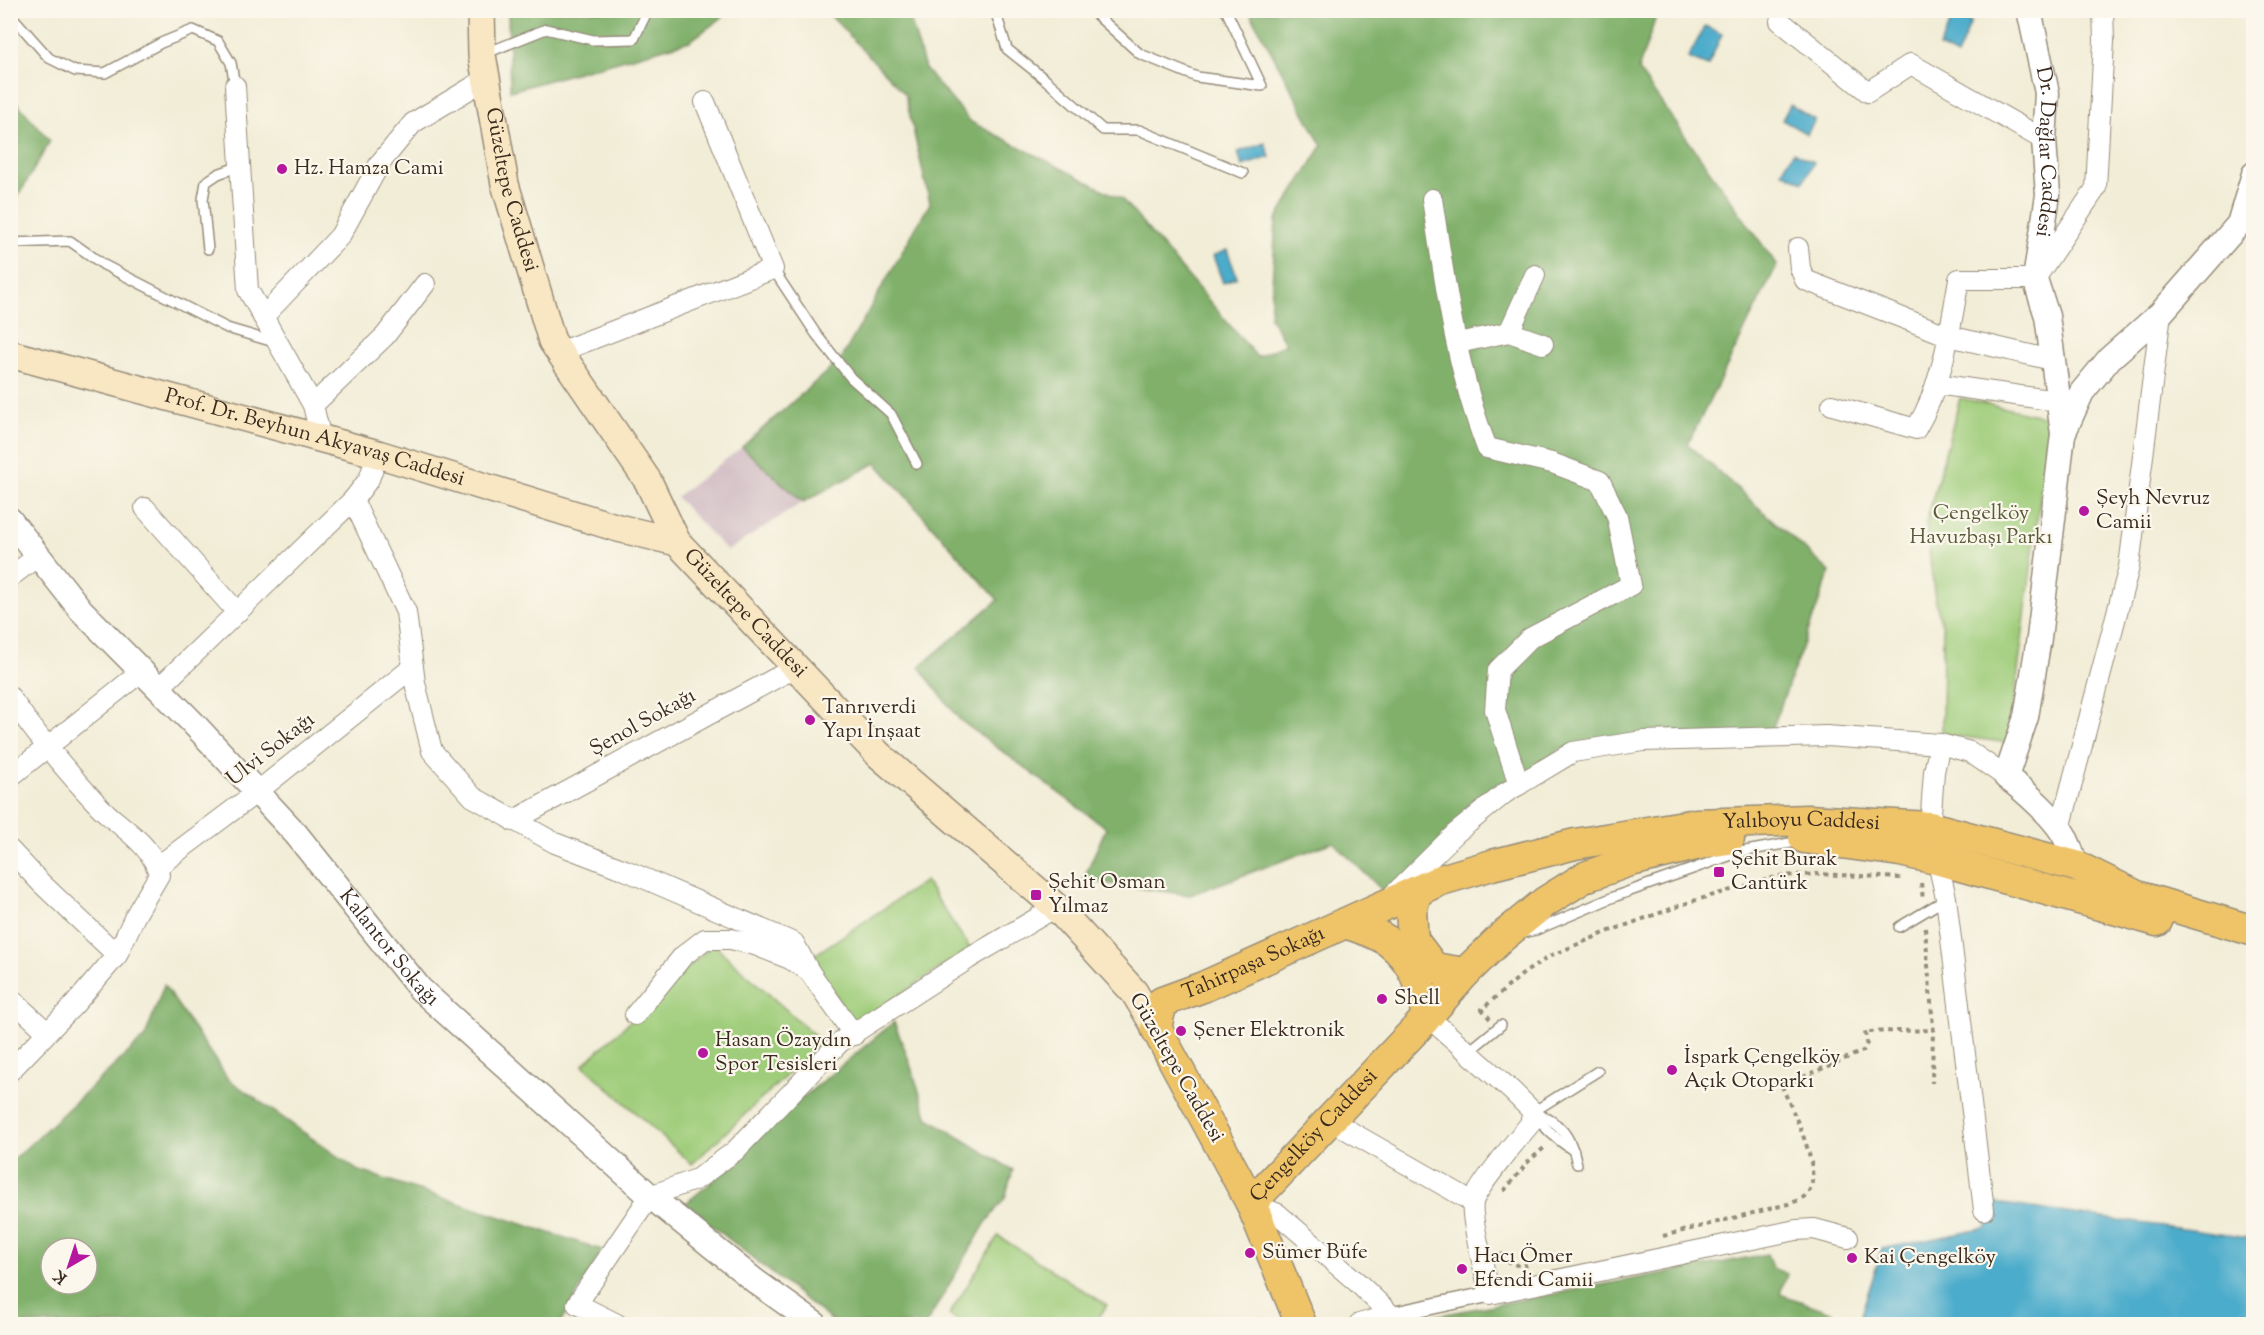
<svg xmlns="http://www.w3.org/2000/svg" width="2264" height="1335" font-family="'Sorts Mill Goudy',serif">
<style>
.industrial{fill:#d2bec5}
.green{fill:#a0cd7b;stroke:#6e7c4c;stroke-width:1.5}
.forest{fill:#80b06b;stroke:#5e6d44;stroke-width:1.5;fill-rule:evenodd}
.water{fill:#4caccb;stroke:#446b74;stroke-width:1.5}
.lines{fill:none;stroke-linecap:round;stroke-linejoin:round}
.service-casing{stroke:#968c7a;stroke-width:12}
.pedestrian-casing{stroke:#968c7a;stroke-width:18}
.minor-casing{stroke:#968c7a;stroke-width:22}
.tertiary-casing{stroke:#968c7a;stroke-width:27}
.secondary-casing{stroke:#968c7a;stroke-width:30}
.primary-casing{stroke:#968c7a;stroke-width:33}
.path{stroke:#968c7a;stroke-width:4;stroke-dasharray:4.5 4.5;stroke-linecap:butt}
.service{stroke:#fff;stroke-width:9}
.pedestrian{stroke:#fff;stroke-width:15}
.minor{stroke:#fff;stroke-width:20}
.tertiary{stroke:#fff;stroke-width:24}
.secondary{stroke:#f9e7c3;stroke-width:27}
.primary{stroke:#efc469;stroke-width:30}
.poi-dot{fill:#b5179e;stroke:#fbf7ec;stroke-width:2}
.labels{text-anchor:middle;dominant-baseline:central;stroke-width:4.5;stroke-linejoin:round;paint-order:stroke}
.street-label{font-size:21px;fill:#3b2a1e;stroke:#fbf7ec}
.poi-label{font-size:21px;fill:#3b2a1e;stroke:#fbf7ec;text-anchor:start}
.park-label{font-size:21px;fill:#595b3a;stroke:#fbf7ec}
</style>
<rect width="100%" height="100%" fill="#fbf7ec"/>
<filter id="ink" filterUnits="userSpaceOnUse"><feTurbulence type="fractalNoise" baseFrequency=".0167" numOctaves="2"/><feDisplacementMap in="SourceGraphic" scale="12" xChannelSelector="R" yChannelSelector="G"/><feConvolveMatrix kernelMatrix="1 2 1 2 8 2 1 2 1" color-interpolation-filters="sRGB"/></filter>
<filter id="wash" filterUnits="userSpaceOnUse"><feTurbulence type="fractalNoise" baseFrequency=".008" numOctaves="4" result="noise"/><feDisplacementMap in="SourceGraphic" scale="24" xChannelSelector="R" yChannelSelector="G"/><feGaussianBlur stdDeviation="1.35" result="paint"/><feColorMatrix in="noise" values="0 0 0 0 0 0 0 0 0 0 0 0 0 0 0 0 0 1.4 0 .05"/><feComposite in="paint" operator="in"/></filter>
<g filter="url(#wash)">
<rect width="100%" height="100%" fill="#f2edd7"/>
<polygon class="industrial" points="742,447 803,502 727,551 676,497"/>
<g class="green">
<polygon points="1960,398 2050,418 2009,743 1942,734 1943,628 1935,600 1926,523"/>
<polygon points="925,881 970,948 855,1025 810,958"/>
<polygon points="713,944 822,1042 692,1164 583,1065"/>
<polygon points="998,1236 1107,1305 1095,1324 965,1324 949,1315"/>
</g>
<g class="forest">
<polygon points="508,11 731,11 690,41 510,91"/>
<polygon points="826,11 908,11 925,69 971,122 1122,199 1257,357 1286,344 1270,317 1276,220 1322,146 1249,11 1658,11 1638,70 1777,265 1688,444 1830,572 1767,743 1560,749 1385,893 1333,842 1190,895 1083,880 1106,828 960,720 919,667 998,600 876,463 803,502 742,447 841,359 930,203 905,94"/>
<polygon points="11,96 50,141 11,209"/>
<path d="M164 985 228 1079 357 1170 602 1250 560 1324H11V1162L145 1037ZM51 1248H87V1284H51Z"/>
<polygon points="894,1022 908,1058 928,1118 1013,1170 1005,1198 985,1224 926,1324 836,1324 685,1204 732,1165 777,1119"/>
<polygon points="1767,1254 1772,1268 1787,1274 1780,1294 1834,1313 1825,1324 1415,1324 1413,1320"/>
</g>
<g class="water">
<polygon points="1954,15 1971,22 1957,56 1939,47"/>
<polygon points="1705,26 1722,34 1708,66 1688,58"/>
<polygon points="1790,105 1815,120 1807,134 1782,120"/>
<polygon points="1265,143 1270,157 1242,166 1238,152"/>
<polygon points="1793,152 1814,162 1803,182 1782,172"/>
<polygon points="1227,250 1237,277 1223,283 1213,256"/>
<polygon points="1988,1202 2249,1238 2253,1219 2253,1324 1858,1324 1882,1249 1986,1228"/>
</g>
</g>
<g filter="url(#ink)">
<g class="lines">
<g class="service-casing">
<g id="service">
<polyline points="995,10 1007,49 1047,81 1103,130 1139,130 1243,173"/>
<polyline points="1091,10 1140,54 1197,77 1262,86 1226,10"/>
<polyline points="10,14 49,58 75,71 105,73 161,43 193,30 218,41 231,63 235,86"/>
<polyline points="484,54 546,29 593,40 634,39 648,10"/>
<polyline points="10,243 70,241 104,265 227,328 274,342"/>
<polyline points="208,249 203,199 206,182 218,174 240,166"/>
<polyline points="773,269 816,334 851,378 891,414 917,464"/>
<polyline points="1899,927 1946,899"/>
<polyline points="1522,933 1536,930 1616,896 1740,852 1801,841"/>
<polyline points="1468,1052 1501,1025"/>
<polyline points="1533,1112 1598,1071"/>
<path d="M1533 1112C1561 1122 1571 1136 1577 1164"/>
<path d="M1534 1114C1545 1130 1559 1141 1574 1151"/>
</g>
</g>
<g class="pedestrian-casing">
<polyline id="pedestrian" points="1391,1315 1490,1294"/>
</g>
<g class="minor-casing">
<g id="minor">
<polyline points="1780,21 1868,92 1911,64 2044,140"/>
<polyline points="235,86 248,290 313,405 321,439"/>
<path d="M1432 199C1445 282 1456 369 1487 448L1552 463 1600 481 1617 516 1631 585 1530 638 1498 670 1495 710 1519 785"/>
<polyline points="1798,248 1800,268 1805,280 1949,336 2052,360"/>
<polyline points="263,317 340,236 380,163 413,123 486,79"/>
<polyline points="1509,332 1535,275"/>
<polyline points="1458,343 1509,332 1543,344"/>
<polyline points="559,352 773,269 705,102"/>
<polyline points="1936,384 2057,401"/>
<polyline points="313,405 385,336 425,284"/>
<path d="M1832 405 1916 429C1943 384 1950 330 1959 279H2035L2096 188 2104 41 2103 10"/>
<polyline points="353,500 406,612 415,683 432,751 473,797 555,843 625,870 794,943 809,971"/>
<polyline points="145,508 237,612"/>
<polyline points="10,577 38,556"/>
<polyline points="159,688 353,500 369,479 378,454"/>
<path d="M10 697C37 736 67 772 99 806 120 828 152 843 159 875L135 916 117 955 75 1004 10 1071"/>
<polyline points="1940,744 1934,772 1930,827 1946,898 1984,1210"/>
<polyline points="10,777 142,671"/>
<polyline points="513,821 796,667"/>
<polyline points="2060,829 2129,567 2161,313"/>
<polyline points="10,850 41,883 117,955"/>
<polyline points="157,867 257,792 413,667"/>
<polyline points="1393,895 1456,833 1505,793 1573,752 1643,741 1826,736 1940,744 1970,752 2006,777"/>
<polyline points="10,998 47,1032"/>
<polyline points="635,1015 683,956 705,939 731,939 755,945 790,959 809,971 854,1035"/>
<path d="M1427 1016 1512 1091 1533 1112 1530 1124C1519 1137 1475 1190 1473 1203 1470 1219 1486 1275 1490 1294L1796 1230 1814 1229 1848 1238"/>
<polyline points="1328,1119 1473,1202"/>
<polyline points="1251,1203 1278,1214 1358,1283 1391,1315 1394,1324"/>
<polyline points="617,1324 577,1304 650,1196 697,1179 735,1151 840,1042 968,959 1056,907"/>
<polyline points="1359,1324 1391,1315"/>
</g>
</g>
<g class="tertiary-casing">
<g id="tertiary">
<path id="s1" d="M2029 10 2047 93 2044 140 2048 195 2035 279 2047 316 2063 434"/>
<path id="s2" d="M10 520 81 610 193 723 296 834 420 989 650 1196 755 1281 815 1324"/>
<path d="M2076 866C2073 857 2070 847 2066 839 2057 819 2024 790 2006 777L2026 717 2039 638 2063 434 2082 392 2110 358 2161 313 2239 224 2254 174"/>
</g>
</g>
<g class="secondary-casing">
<g id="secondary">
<path id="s3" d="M481 10 482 55 505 184 552 341 648 481 677 542 879 755 1056 907 1134 992 1156 1028"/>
<path id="s4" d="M10 354 378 454 618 528 677 542"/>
</g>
</g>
<g class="primary-casing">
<g id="primary">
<polyline points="1804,838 1900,851 1936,859 2157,921"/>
<polyline points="1417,891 1411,911 1413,940 1434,968 1465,973"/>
<path d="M1346 923C1359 928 1377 933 1389 942 1415 962 1420 985 1427 1016"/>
<path id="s5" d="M1251 1203 1418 1027 1465 973 1502 937 1545 902 1585 877 1627 862 1708 842 1729 839"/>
<path id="s6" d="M1301 1324 1251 1203 1156 1028 1162 1002 1203 987 1441 880 1492 865 1575 844 1696 824 1808 820 1930 827 2076 866 2137 896 2254 931"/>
</g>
</g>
<g class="path">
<polyline points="1921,883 1923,899"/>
<polyline points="1925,928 1933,1027 1932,1083"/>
<polyline points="1490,1019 1482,1009 1524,973 1552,955 1607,932 1693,901 1780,876 1818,874 1903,878"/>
<polyline points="1504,1191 1528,1162 1546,1146"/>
<path d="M1663 1236 1788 1204C1793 1202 1801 1200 1805 1196 1828 1176 1791 1110 1782 1086L1863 1051 1867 1043 1865 1032 1933 1030"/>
<path d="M1501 1253C1508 1264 1514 1266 1527 1265"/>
</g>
<use href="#service" class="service"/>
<use href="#pedestrian" class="pedestrian"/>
<use href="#minor" class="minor"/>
<use href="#tertiary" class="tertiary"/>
<use href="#secondary" class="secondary"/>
<use href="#primary" class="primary"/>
</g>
</g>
<g class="poi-dot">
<circle cx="282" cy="169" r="6"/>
<circle cx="2084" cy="511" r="6"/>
<circle cx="810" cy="720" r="6"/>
<rect x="1713" y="866" width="12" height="12" rx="3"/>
<rect x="1030" y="889" width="12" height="12" rx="3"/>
<circle cx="1382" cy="999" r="6"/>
<circle cx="1181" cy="1031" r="6"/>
<circle cx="703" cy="1053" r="6"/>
<circle cx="1672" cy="1070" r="6"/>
<circle cx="1250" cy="1253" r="6"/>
<circle cx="1852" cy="1258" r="6"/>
<circle cx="1462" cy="1269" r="6"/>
</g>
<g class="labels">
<g class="street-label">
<text stroke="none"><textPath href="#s1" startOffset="144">Dr. Dağlar Caddesi</textPath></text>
<text stroke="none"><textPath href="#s3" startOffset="183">Güzeltepe Caddesi</textPath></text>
<text stroke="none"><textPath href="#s4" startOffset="316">Prof. Dr. Beyhun Akyavaş Caddesi</textPath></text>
<text stroke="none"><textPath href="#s3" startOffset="676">Güzeltepe Caddesi</textPath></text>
<text transform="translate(643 723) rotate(-29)">Şenol Sokağı</text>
<text transform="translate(271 750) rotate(-38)">Ulvi Sokağı</text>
<text stroke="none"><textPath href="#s6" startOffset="1028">Yalıboyu Caddesi</textPath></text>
<text stroke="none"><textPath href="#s2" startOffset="572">Kalantor Sokağı</textPath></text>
<text stroke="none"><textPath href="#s6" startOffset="456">Tahirpaşa Sokağı</textPath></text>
<text transform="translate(1176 1068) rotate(60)">Güzeltepe Caddesi</text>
<text stroke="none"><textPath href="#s5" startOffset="92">Çengelköy Caddesi</textPath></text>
</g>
<g class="poi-label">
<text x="294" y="169">Hz. Hamza Cami</text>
<text x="2096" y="499">Şeyh Nevruz<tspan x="2096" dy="24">Camii</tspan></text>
<text x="822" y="708">Tanrıverdi<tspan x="822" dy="24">Yapı İnşaat</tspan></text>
<text x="1731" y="860">Şehit Burak<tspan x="1731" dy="24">Cantürk</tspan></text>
<text x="1048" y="883">Şehit Osman<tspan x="1048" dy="24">Yılmaz</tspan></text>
<text x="1394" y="999">Shell</text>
<text x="1193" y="1031">Şener Elektronik</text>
<text x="715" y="1041">Hasan Özaydın<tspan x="715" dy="24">Spor Tesisleri</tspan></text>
<text x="1684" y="1058">İspark Çengelköy<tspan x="1684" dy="24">Açık Otoparkı</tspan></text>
<text x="1262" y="1253">Sümer Büfe</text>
<text x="1474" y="1257">Hacı Ömer<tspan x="1474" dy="24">Efendi Camii</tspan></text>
<text x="1864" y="1258">Kai Çengelköy</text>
</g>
<g class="park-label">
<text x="1981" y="514">Çengelköy<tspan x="1981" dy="24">Havuzbaşı Parkı</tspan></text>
</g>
</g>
<rect width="2264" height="1335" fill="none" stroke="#fbf7ec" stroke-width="36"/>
<g transform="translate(69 1266) rotate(219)"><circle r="28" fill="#fbf7ec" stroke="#aea59a" stroke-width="1.5"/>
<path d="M0-4.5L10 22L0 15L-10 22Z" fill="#b5179e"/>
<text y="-9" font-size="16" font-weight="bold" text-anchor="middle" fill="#3b2a1e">K</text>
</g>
</svg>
